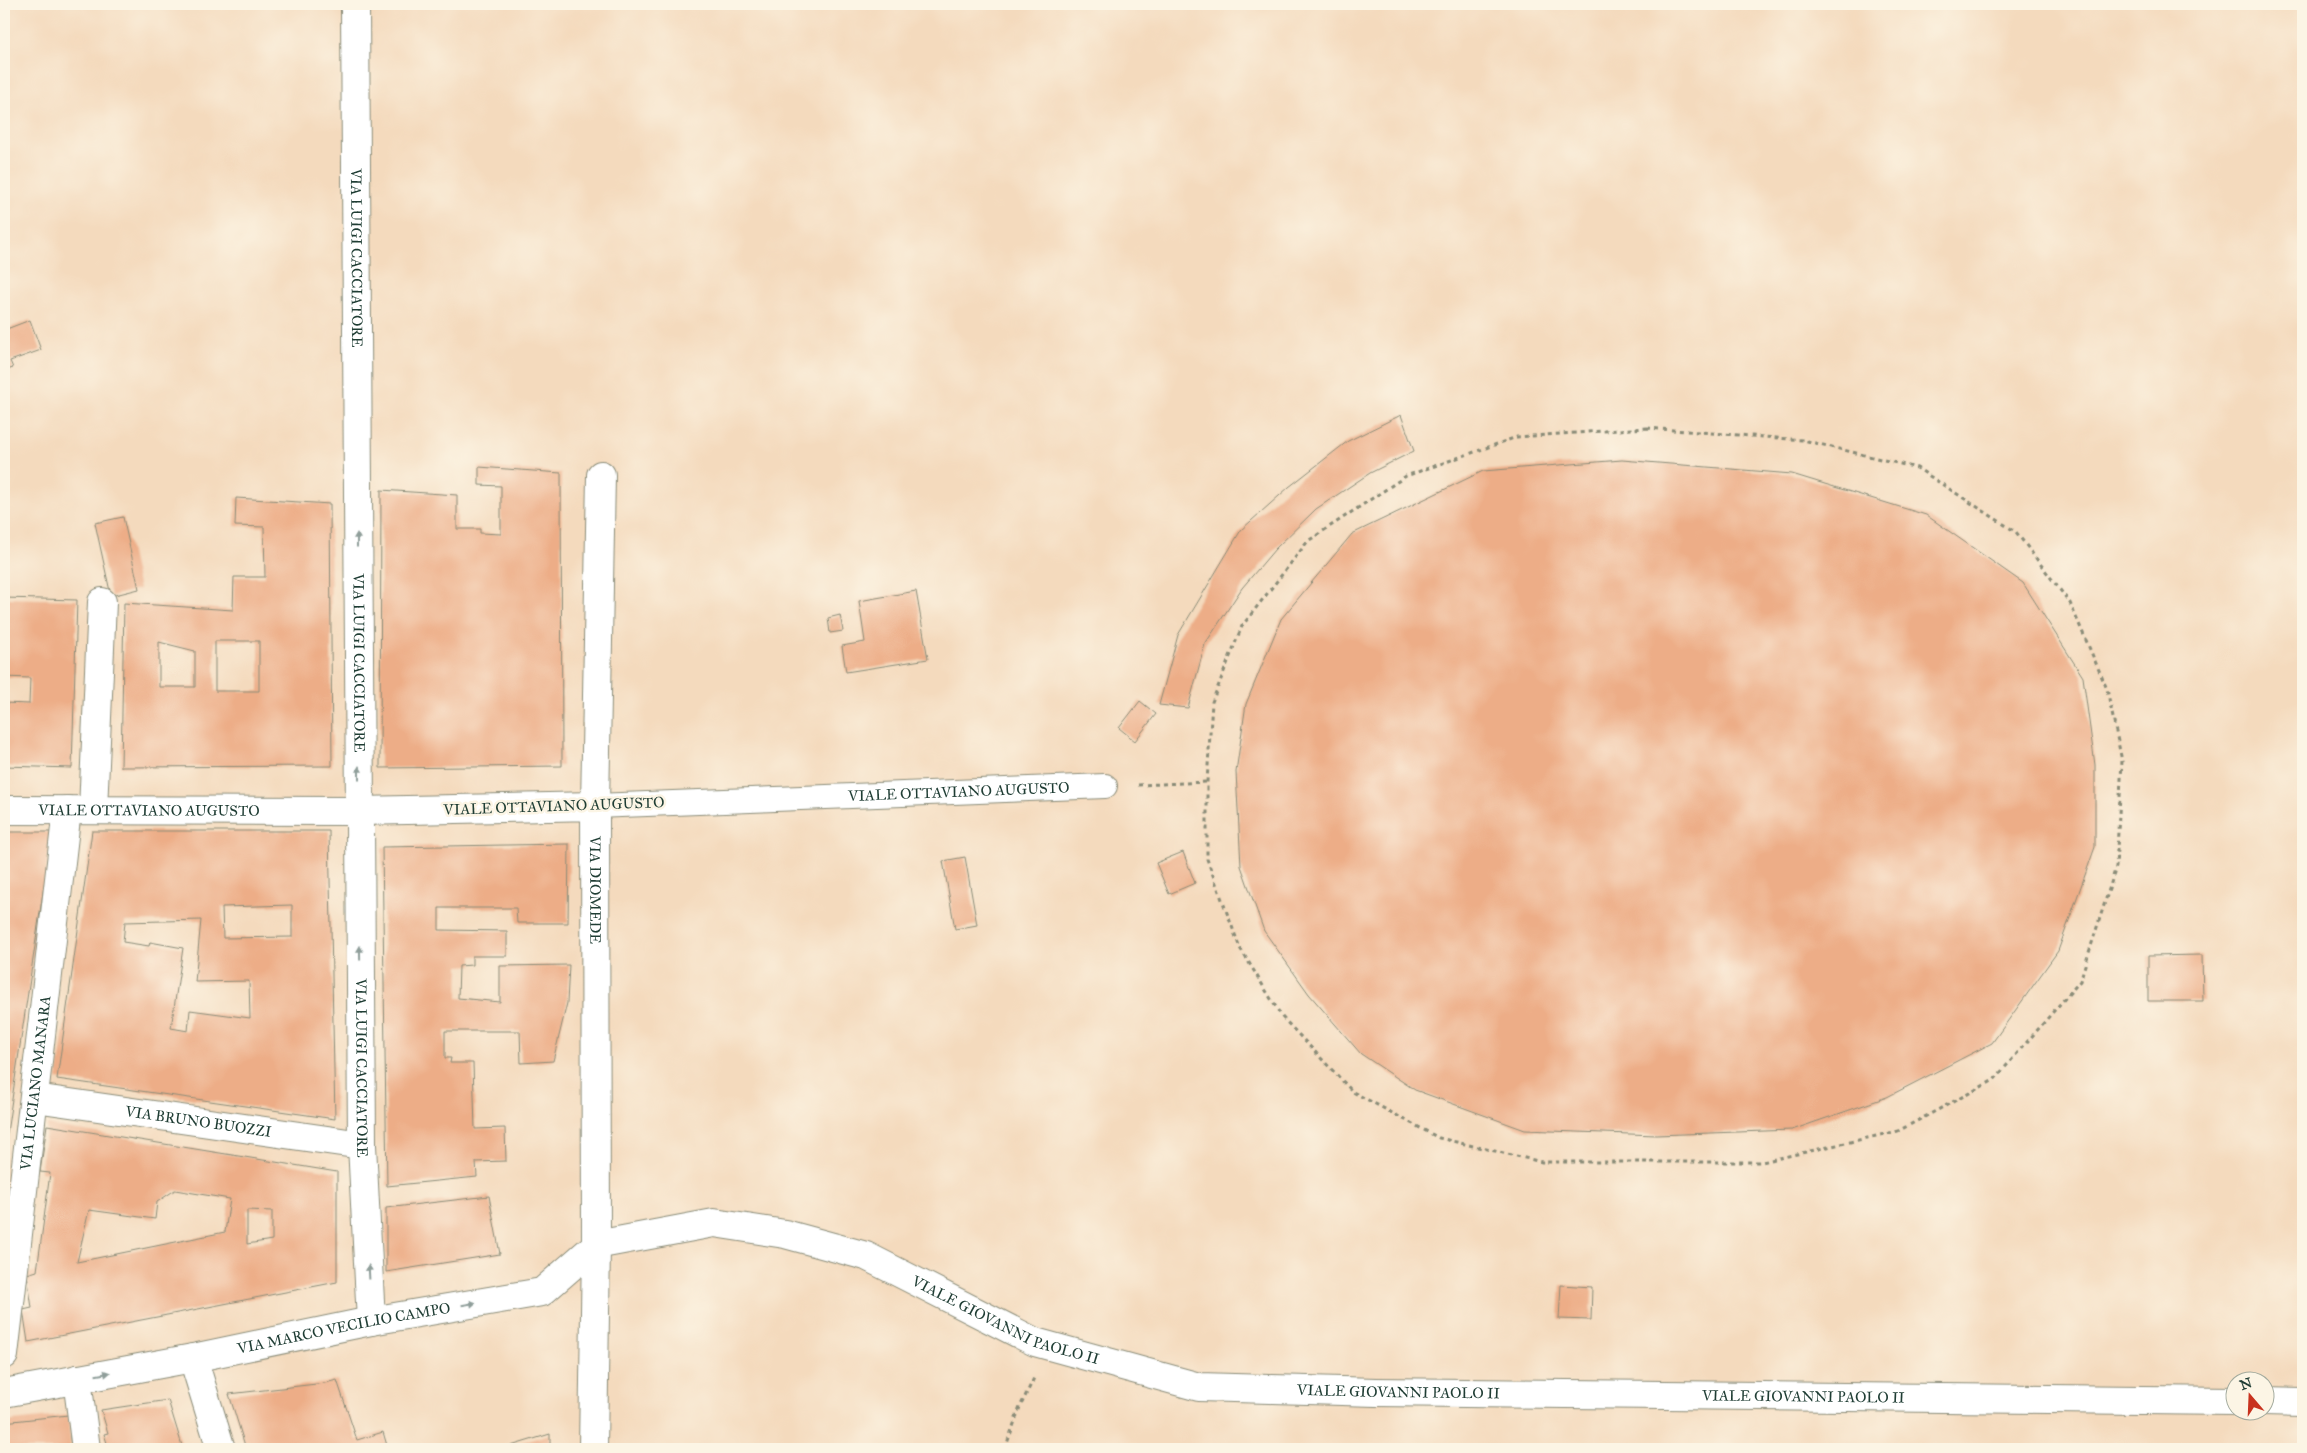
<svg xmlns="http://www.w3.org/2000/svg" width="2307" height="1453" font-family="'IM FELL Great Primer',serif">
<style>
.building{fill:#edad87;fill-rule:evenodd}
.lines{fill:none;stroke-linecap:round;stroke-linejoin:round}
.pedestrian-casing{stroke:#8a8c78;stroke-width:26}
.minor-casing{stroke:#8a8c78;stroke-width:30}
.tertiary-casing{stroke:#8a8c78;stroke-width:30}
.secondary-casing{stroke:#8a8c78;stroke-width:30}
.path{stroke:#8a8c78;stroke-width:3;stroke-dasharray:4 4;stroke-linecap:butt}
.pedestrian{stroke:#fff;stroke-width:24}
.minor{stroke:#fff;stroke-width:28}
.tertiary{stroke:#fff;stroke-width:28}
.secondary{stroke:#fff;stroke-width:28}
.oneway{fill:#8f9e9a}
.labels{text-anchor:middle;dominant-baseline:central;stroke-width:5;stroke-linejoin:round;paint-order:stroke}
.street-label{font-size:15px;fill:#1f3d34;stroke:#fcf5e5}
</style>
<rect width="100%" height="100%" fill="#fcf5e5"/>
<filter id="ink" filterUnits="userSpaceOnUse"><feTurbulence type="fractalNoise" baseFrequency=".02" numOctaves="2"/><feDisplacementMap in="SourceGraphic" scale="10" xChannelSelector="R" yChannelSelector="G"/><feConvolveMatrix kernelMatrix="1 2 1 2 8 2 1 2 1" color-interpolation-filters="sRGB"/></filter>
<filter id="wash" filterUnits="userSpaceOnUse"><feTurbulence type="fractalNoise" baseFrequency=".0096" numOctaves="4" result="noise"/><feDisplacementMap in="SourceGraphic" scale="20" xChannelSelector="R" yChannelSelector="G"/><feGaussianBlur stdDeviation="1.12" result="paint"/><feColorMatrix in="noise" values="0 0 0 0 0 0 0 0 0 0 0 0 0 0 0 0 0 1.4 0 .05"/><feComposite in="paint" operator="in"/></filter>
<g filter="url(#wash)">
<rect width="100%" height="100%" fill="#f4dabd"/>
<g id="blocks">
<g class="building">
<polygon points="30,320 41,350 10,361 13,368 4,371 4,330"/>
<polygon points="1401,415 1414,451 1370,473 1316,509 1275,549 1242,588 1205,644 1188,708 1159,705 1178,635 1241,530 1289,487 1348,441"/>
<polygon points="1622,460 1792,474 1926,515 2023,583 2083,677 2095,765 2095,847 2058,951 1992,1043 1887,1097 1792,1130 1656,1135 1525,1130 1415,1090 1361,1054 1309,994 1264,931 1241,866 1236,772 1246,704 1281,619 1352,534 1483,471"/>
<polygon points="479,467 561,473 562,766 380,768 381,490 457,495 457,529 480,529 480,533 501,534 501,486 479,485"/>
<path d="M236 498 330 504 332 766 121 767 124 603 233 610 234 577H265L264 527 235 526ZM215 641H259V691H215ZM159 642 195 651V687H159Z"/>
<polygon points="123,517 139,589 111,596 95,523"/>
<polygon points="916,591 928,659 846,672 842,646 865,642 859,601"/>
<polygon points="4,598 77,600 72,768 4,766 4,703 29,704 30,678 4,677"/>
<polygon points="840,615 843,631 830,633 828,618"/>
<polygon points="1140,701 1156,714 1135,741 1119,728"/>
<path d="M92 831H329L335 1119 57 1079ZM292 905V937L223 938 222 907ZM201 920 195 982 249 981 250 1018 190 1010 188 1031 171 1028 183 948 150 942 149 946 123 942 125 922Z"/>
<polygon points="4,832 52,832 5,1146 4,1146"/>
<polygon points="569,844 568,923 517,923 516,908 439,908 439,930 507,931 507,956 472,956 472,965 459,966 458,998 500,1002 500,966 569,965 567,1003 553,1061 521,1063 520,1031 445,1031 445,1058 451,1058 450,1063 473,1063 475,1129 505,1128 506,1161 476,1162 477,1177 387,1186 382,847"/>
<polygon points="1183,852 1195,883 1169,894 1156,863"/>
<polygon points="965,857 977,925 955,929 943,861"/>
<polygon points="2202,955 2203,1001 2148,1001 2148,956"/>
<path d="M47 1125 337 1172V1282L28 1342 23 1310 32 1308 27 1274 37 1271 50 1173 40 1172ZM175 1190 230 1199 225 1232 77 1262 89 1210 155 1219 157 1202ZM247 1210 272 1211V1240L247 1244Z"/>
<polygon points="489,1196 500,1254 386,1272 386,1208"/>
<polygon points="1561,1285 1592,1287 1591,1320 1559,1319"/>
<polygon points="337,1380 357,1440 383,1432 388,1449 246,1449 229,1394 325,1383"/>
<polygon points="168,1400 183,1449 109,1449 104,1434 108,1433 101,1410"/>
<polygon points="68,1415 71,1449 4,1449 4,1422"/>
<polygon points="550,1434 550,1449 501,1449"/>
</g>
</g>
</g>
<g filter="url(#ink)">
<use href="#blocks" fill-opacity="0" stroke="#8a8c78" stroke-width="1"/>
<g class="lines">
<g class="pedestrian-casing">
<g id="pedestrian">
<path id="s1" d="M595 806 1105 786"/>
</g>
</g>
<g class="minor-casing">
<g id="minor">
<path id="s2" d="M355 4 362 1145 371 1321"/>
<polyline points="595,806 601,475"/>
<polyline points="93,810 102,602"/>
<path id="s3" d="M35 1098 362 1145"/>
<path id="s4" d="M4 1355 67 810"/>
<polyline points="193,1358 221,1449"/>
<polyline points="77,1379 86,1449"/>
<path id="s5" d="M4 1393 193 1358 371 1321 542 1292 596 1245"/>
</g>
</g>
<g class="tertiary-casing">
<g id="tertiary">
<path id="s6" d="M4 810 359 811 595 806 596 1245 593 1449"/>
</g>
</g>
<g class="secondary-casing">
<g id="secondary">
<path id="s7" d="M596 1245 714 1223 785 1234 866 1256 1035 1342 1199 1387 1376 1392 2234 1401"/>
<polyline points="2264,1401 2303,1402"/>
</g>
</g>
<g class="path">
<polygon points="1647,428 1803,440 1917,468 2016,532 2070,603 2107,689 2122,761 2116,867 2080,981 1994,1080 1898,1131 1762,1162 1542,1162 1439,1138 1353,1092 1282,1017 1240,948 1207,859 1207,782 1212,702 1242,626 1308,541 1406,476 1517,437"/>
<polyline points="1138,785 1207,782"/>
<polyline points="1005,1449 1020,1407 1034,1378"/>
</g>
<use href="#pedestrian" class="pedestrian"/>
<use href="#minor" class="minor"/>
<use href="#tertiary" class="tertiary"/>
<use href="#secondary" class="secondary"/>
</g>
<defs><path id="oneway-solid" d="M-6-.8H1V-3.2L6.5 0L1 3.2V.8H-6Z" transform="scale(1.25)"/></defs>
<g class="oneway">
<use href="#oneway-solid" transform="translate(357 540) rotate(-90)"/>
<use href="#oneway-solid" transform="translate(359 773) rotate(-90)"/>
<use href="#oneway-solid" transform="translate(360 953) rotate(-91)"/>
<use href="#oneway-solid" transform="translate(369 1272) rotate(-93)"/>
<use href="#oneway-solid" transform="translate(469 1304) rotate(-10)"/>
<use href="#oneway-solid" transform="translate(103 1374) rotate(-10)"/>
</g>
</g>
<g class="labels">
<g class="street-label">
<text stroke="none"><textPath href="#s2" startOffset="254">VIA LUIGI CACCIATORE</textPath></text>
<text stroke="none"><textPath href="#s2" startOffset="659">VIA LUIGI CACCIATORE</textPath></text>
<text stroke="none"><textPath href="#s1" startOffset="364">VIALE OTTAVIANO AUGUSTO</textPath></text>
<text transform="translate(554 806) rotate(-2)">VIALE OTTAVIANO AUGUSTO</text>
<text stroke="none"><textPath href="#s6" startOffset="145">VIALE OTTAVIANO AUGUSTO</textPath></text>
<text stroke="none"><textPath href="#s6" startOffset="675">VIA DIOMEDE</textPath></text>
<text stroke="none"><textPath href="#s2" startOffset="1064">VIA LUIGI CACCIATORE</textPath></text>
<text stroke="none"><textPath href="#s4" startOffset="274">VIA LUCIANO MANARA</textPath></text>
<text stroke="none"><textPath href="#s3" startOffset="165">VIA BRUNO BUOZZI</textPath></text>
<text stroke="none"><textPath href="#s7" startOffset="430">VIALE GIOVANNI PAOLO II</textPath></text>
<text stroke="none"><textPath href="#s5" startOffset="346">VIA MARCO VECILIO CAMPO</textPath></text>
<text stroke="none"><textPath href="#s7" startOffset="835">VIALE GIOVANNI PAOLO II</textPath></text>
<text stroke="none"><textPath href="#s7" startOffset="1240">VIALE GIOVANNI PAOLO II</textPath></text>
</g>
</g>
<rect width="2307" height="1453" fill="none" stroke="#fcf5e5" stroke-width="20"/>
<g transform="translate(2250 1396) rotate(341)"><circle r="24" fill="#fcf5e5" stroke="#a4ab9e"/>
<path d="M0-4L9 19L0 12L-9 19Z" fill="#c8321e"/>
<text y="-8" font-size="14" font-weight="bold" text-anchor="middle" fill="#1f3d34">N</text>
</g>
</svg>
